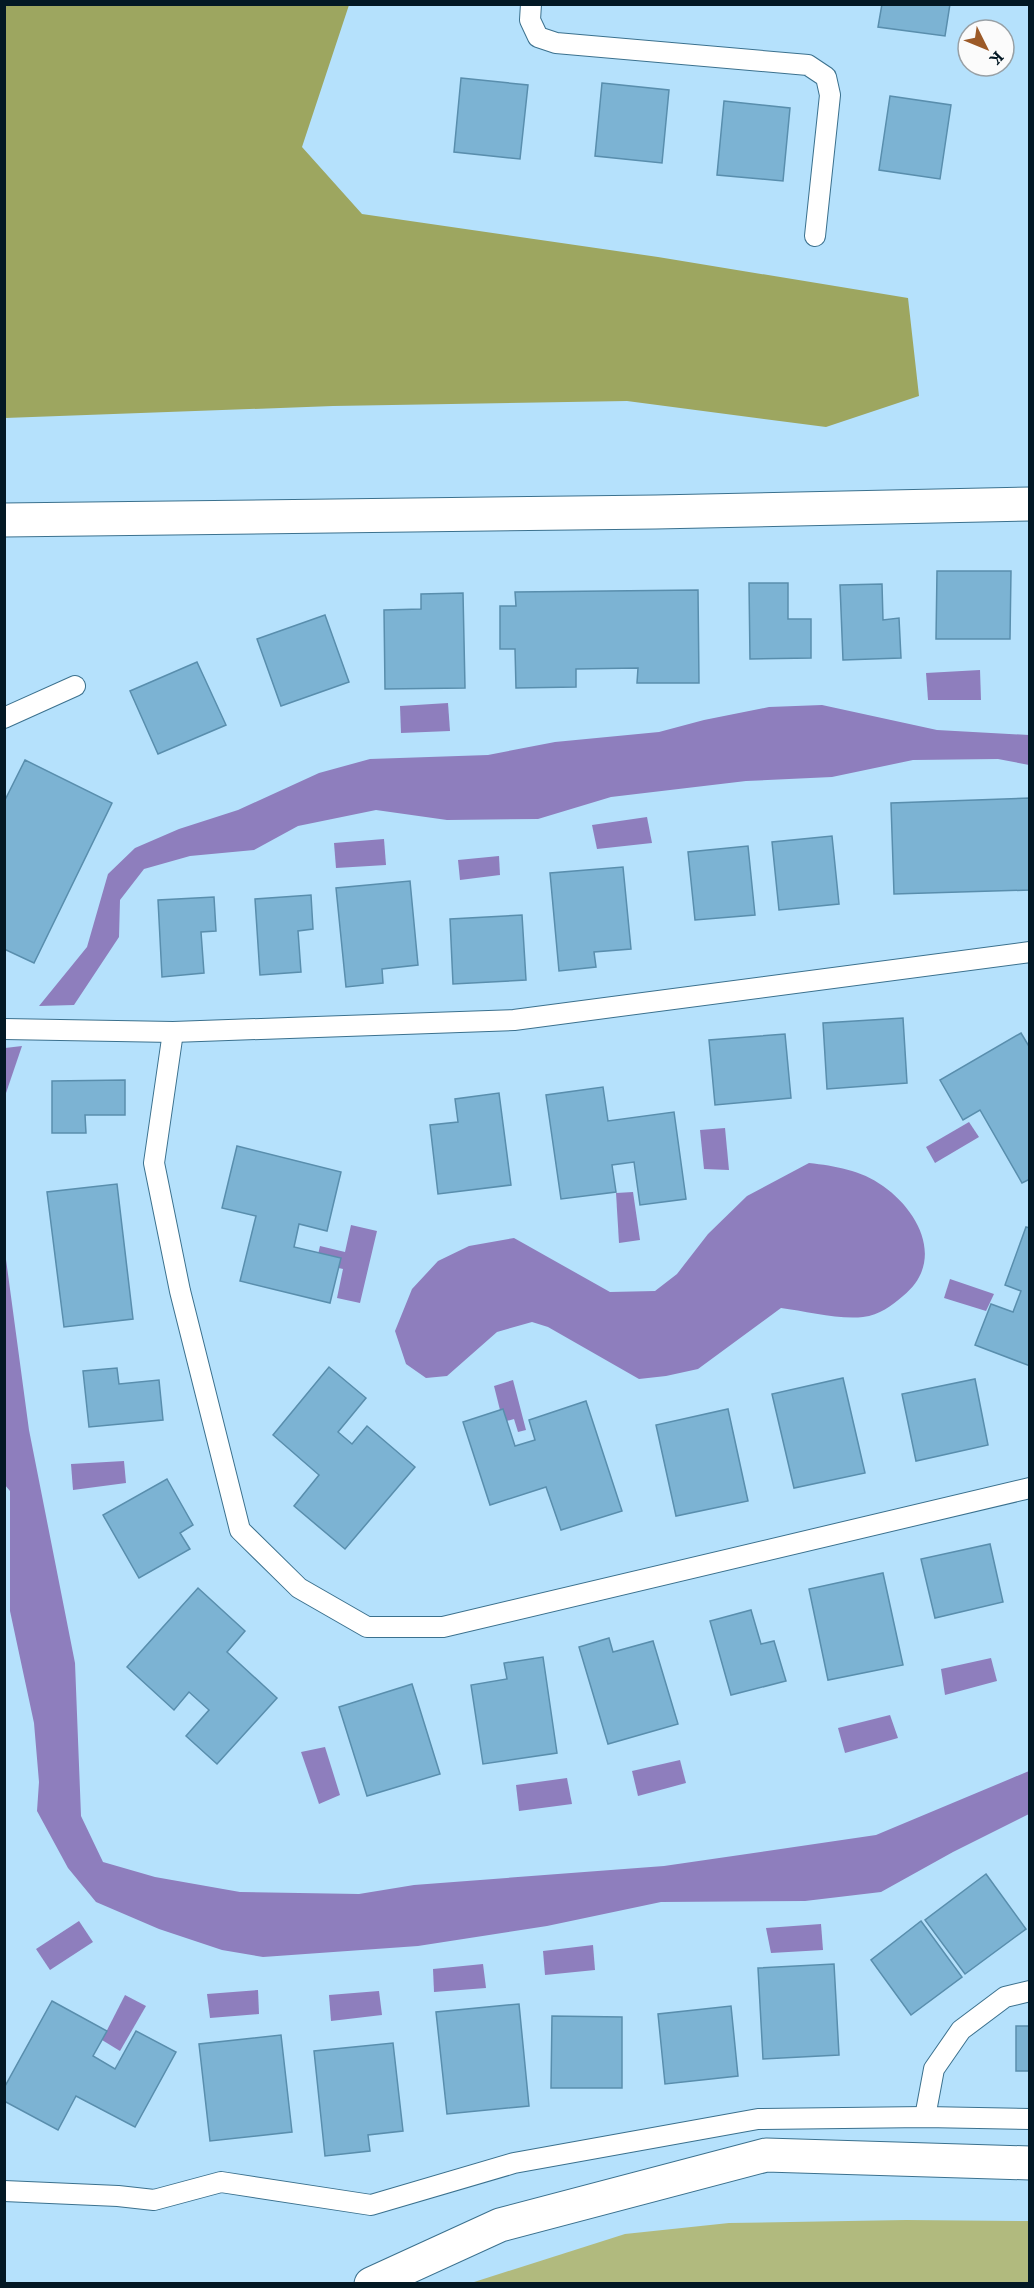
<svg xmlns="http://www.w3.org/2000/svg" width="1034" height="2288" font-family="Lora,serif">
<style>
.green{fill:#b1ba7e}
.forest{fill:#9da660}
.water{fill:#8e7ebd}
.building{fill:#7cb3d3;stroke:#598ead;stroke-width:1.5}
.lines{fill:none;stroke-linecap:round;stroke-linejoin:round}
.lane-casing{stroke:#3b718e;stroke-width:22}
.street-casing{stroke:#3b718e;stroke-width:35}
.secondary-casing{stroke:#3b718e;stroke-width:35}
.lane{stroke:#fff;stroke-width:20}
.street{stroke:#fff;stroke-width:33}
.secondary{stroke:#fff;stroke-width:33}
</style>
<rect width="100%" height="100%" fill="#b5e1fc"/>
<polygon class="green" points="906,2220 1029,2221 1029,2283 471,2283 625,2234 729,2223"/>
<polygon class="forest" points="4,5 349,5 302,147 362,214 658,257 908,298 919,396 826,427 627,401 333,406 5,418"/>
<g class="water">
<polygon points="980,670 981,700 928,700 926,673"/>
<polygon points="448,703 450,731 401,733 400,706"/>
<polygon points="822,705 937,730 1029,735 1029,765 998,759 913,760 832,777 746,781 611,797 538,819 447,820 376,810 298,826 254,850 190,856 144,869 120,900 119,937 74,1005 39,1006 87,947 108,874 135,848 179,829 238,810 319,773 370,759 488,755 555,742 659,732 704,720 769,707"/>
<polygon points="647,817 652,843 597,849 592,825"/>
<polygon points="384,839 386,865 336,868 334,843"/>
<polygon points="499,856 500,875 460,880 458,860"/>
<polygon points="22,1046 5,1096 5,1048"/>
<polygon points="969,1122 979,1137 935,1163 926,1147"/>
<polygon points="725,1128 729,1170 704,1169 700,1130"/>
<path d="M809 1163C835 1166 861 1170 883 1186 920 1212 945 1262 903 1296 891 1306 880 1315 863 1317 840 1320 805 1311 781 1308L698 1369 666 1376 639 1379 548 1327 532 1322 497 1332 447 1376 426 1378 406 1364 395 1331 412 1289 438 1261 469 1246 514 1238 610 1292 655 1291 677 1274 708 1234 747 1196Z"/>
<polygon points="633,1192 640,1240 619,1243 616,1193"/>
<polygon points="351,1225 377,1231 360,1303 337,1298 343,1269 316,1263 320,1246 345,1252"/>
<polygon points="5,1252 29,1430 75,1663 81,1816 103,1862 155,1877 240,1892 359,1894 414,1885 664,1866 876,1835 1029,1771 1029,1814 953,1852 881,1892 805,1901 661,1902 547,1926 418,1946 263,1957 222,1950 159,1929 96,1902 68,1868 37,1811 39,1782 34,1723 10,1611 10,1491 4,1484"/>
<polygon points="950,1279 994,1294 986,1311 944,1298"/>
<polygon points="513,1380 526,1430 518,1432 514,1419 503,1422 494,1386"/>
<polygon points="124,1461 126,1483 73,1490 71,1464"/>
<polygon points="991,1658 997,1681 945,1695 941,1669"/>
<polygon points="890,1715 898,1738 845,1753 838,1728"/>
<polygon points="325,1747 340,1795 319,1804 301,1752"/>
<polygon points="680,1760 686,1783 638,1796 632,1771"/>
<polygon points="567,1778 572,1804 519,1811 516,1785"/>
<polygon points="79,1921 93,1942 50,1970 36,1949"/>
<polygon points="821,1924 823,1950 771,1953 766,1928"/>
<polygon points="593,1945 595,1970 545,1975 543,1951"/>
<polygon points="483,1964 486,1988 434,1992 433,1969"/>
<polygon points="258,1990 259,2014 210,2018 207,1994"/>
<polygon points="379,1991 382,2015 331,2021 329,1995"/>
<polygon points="125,1995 146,2006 120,2051 102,2040"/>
</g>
<g class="building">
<polygon points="882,4 950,4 945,36 878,27"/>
<polygon points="461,78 528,85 520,159 454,152"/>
<polygon points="602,83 669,90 662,163 595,156"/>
<polygon points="890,96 951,105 940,179 879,170"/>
<polygon points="724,101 790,108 783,181 717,175"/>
<polygon points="937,571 1011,571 1010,639 936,639"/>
<polygon points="749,583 788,583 788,619 811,619 811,658 750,659"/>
<polygon points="882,584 883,620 899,618 901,658 843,660 840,585"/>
<polygon points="698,590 699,683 637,683 638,668 576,669 576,687 516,688 515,649 500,649 500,606 516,606 515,592"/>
<polygon points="463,593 465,688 385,689 384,610 421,609 421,594"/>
<polygon points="325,615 349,682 281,706 257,639"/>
<polygon points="197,662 226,725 158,754 130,691"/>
<polygon points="25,760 112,803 34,963 4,949 4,802"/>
<polygon points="1030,798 1030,890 894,894 891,803"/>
<polygon points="832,836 839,904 779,910 772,842"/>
<polygon points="748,846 755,915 695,920 688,852"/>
<polygon points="623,867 631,949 594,952 596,967 559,971 550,873"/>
<polygon points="410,881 418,965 382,969 383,983 346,987 336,888"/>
<polygon points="311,895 313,929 298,931 301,972 260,975 255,899"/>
<polygon points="214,897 216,931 201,932 204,973 162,977 158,900"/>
<polygon points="522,915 526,980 453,984 450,919"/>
<polygon points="903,1018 907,1083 827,1089 823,1023"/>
<polygon points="1021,1033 1030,1048 1030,1179 1022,1183 980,1110 963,1120 940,1080"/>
<polygon points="785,1034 791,1098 715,1105 709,1040"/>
<polygon points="125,1080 125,1115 85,1115 86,1133 52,1133 52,1081"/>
<polygon points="603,1087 608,1121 674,1112 686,1199 640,1205 634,1162 612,1165 616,1192 561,1199 546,1095"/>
<polygon points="499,1093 511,1185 438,1194 430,1125 458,1122 455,1099"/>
<polygon points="237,1146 341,1172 327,1231 299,1224 294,1247 341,1258 330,1303 240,1281 256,1216 222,1208"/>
<polygon points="117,1184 133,1319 64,1327 47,1192"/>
<polygon points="1026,1227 1030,1228 1030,1366 975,1345 991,1304 1013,1312 1021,1291 1005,1285"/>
<polygon points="329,1367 366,1398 338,1432 352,1444 367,1426 415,1467 345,1549 294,1506 319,1475 273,1435"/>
<polygon points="117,1368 119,1384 159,1380 163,1420 89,1427 83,1371"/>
<polygon points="843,1378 865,1473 794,1488 772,1394"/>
<polygon points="975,1379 988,1445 916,1461 902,1394"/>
<polygon points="586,1401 622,1511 561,1530 546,1487 490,1505 463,1422 503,1409 515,1446 535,1440 529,1420"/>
<polygon points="728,1409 748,1501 676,1516 656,1425"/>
<polygon points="167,1479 193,1525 180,1533 190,1549 139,1578 103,1515"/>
<polygon points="990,1544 1003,1602 935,1618 921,1559"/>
<polygon points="883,1573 903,1665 828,1680 809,1589"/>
<polygon points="198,1588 245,1631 227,1652 277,1698 217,1764 186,1736 209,1710 189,1692 174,1710 127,1667"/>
<polygon points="751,1610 761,1644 774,1641 786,1681 731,1695 710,1621"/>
<polygon points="609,1638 613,1652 653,1641 678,1724 608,1744 579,1647"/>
<polygon points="543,1657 557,1753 483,1764 471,1685 507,1679 504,1663"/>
<polygon points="412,1684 440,1774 367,1796 339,1707"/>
<polygon points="986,1874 1026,1929 965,1974 925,1920"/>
<polygon points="921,1921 962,1977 911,2015 871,1960"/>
<polygon points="834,1964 839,2055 763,2059 758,1968"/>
<polygon points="52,2001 107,2031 93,2056 115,2069 136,2031 176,2052 135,2127 76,2096 58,2130 4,2101 4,2088"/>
<polygon points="519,2004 529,2106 447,2114 436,2012"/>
<polygon points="731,2006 738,2076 665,2084 658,2014"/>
<polygon points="552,2016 622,2017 622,2088 551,2088"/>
<rect x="1016" y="2026" width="14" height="45"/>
<polygon points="281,2035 292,2132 210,2141 199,2044"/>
<polygon points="393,2043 403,2131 368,2135 370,2151 325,2156 314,2051"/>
</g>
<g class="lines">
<g class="lane-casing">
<g id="lane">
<polyline points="531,4 530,20 538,37 556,43 808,65 826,77 830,95 815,236"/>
<polyline points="4,718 75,686"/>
<polyline points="4,1029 173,1032 514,1020 1030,952"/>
<polyline points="173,1032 154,1163 180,1291 240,1530 299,1588 367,1627 443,1627 1030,1488"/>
<polyline points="925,2117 934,2069 961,2030 1005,1997 1030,1991"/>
<polyline points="4,2191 118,2196 154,2200 221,2182 371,2205 514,2163 758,2119 925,2117 1030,2119"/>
</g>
</g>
<g class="street-casing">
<polyline id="street" points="371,2284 500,2225 766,2155 1030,2163"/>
</g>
<g class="secondary-casing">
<polyline id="secondary" points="4,520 656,512 1030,504"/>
</g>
<use href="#lane" class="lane"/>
<use href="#street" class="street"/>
<use href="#secondary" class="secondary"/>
</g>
<rect width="1034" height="2288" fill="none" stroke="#031824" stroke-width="12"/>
<g transform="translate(986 48) rotate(133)"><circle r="28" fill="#fbfbfb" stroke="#98a0a5" stroke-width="1.5"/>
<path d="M0-4.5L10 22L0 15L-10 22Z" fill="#9c5a28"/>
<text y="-9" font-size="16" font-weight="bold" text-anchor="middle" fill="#031824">K</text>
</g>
</svg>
